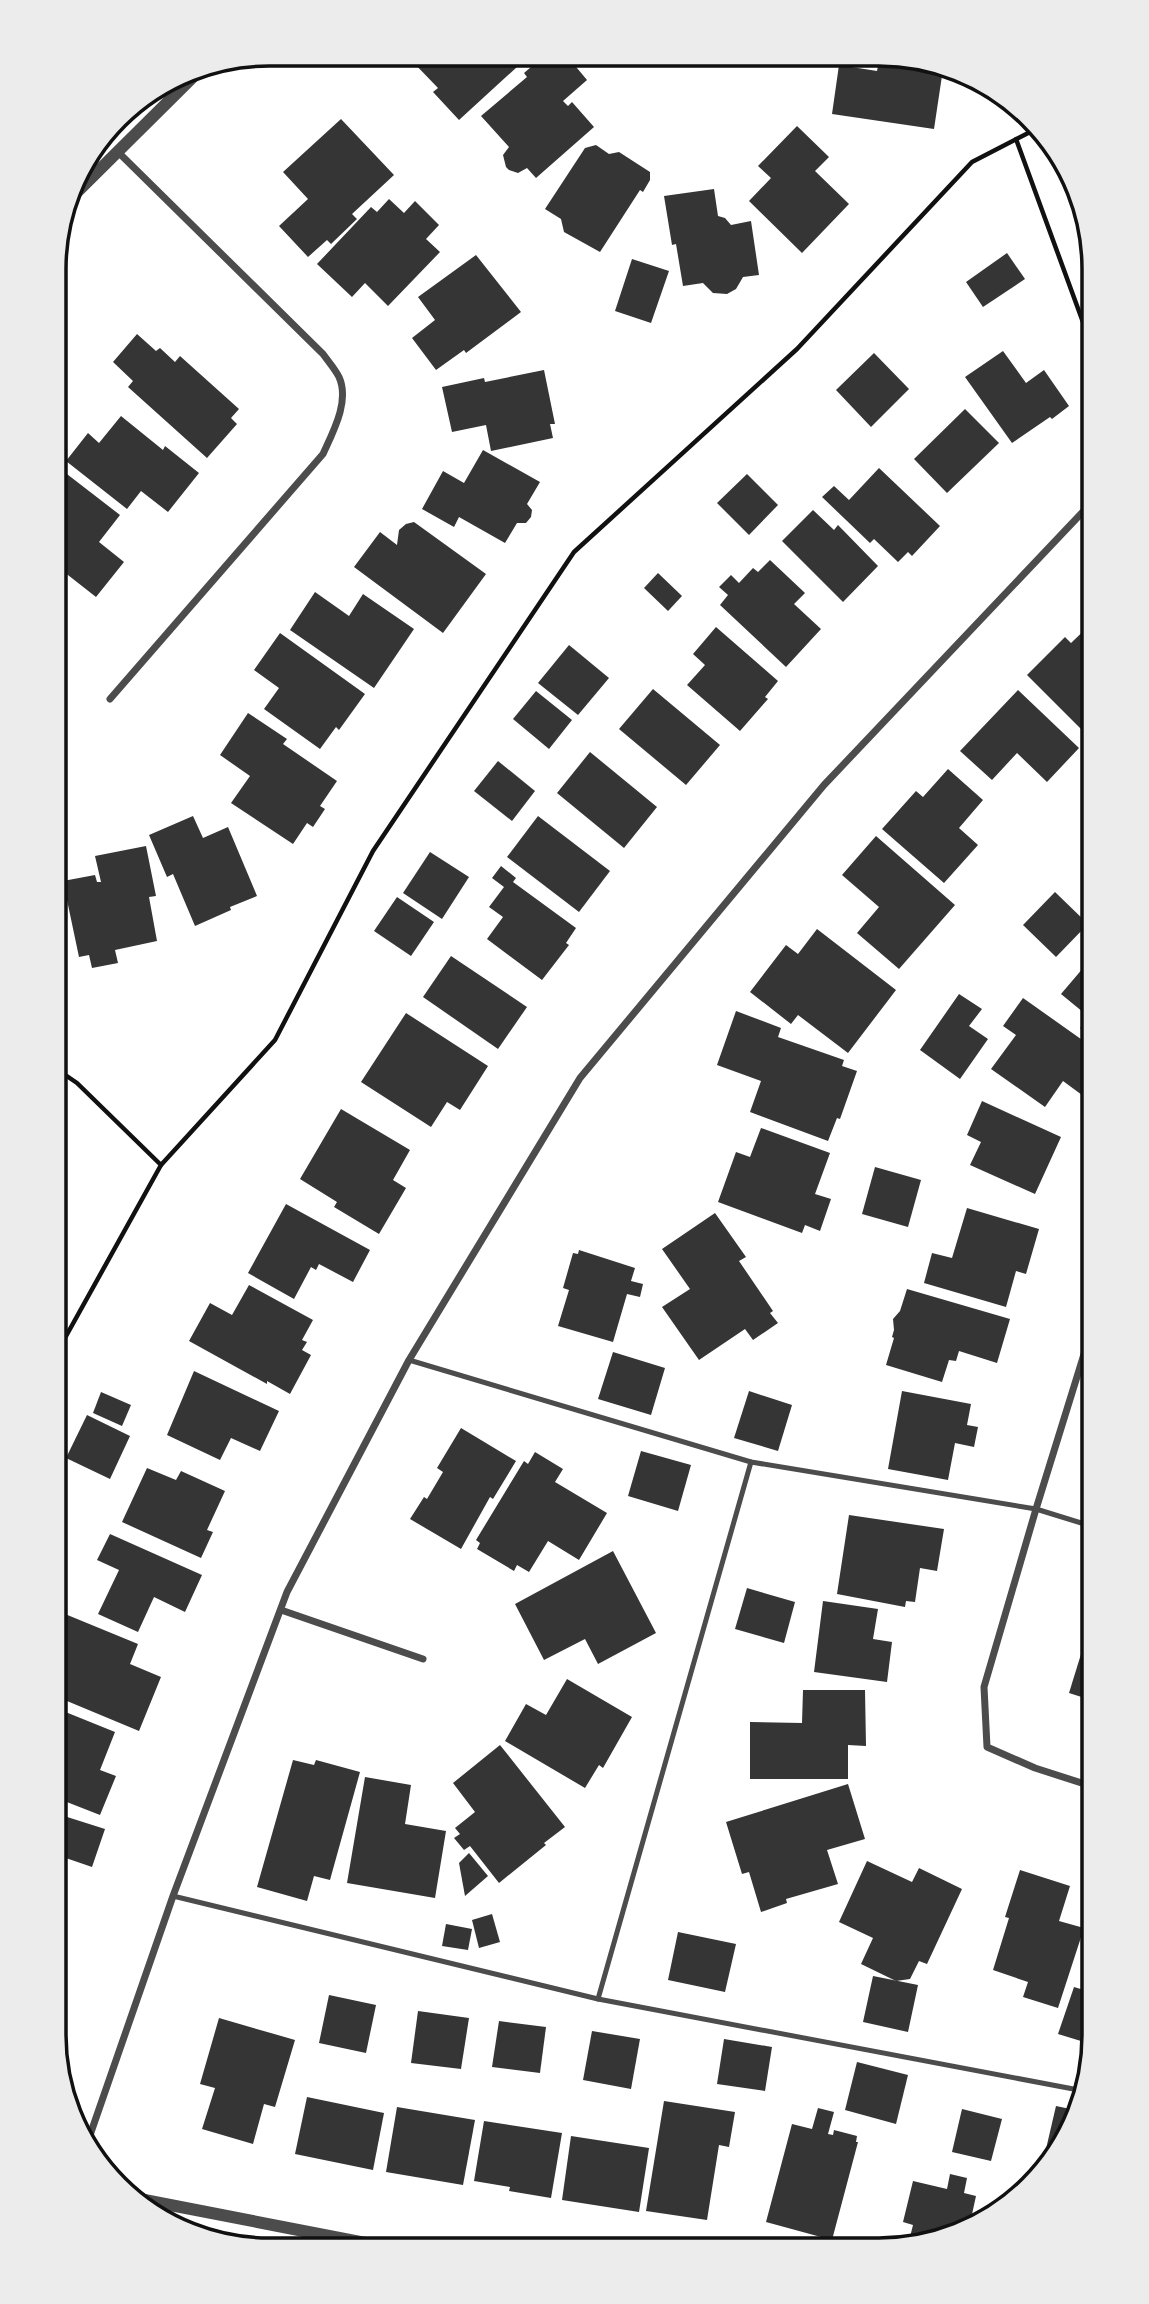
<svg xmlns="http://www.w3.org/2000/svg" width="1149" height="2304" font-family="'Zilla Slab',serif">
<style>
.building{fill:#353535}
.lines{fill:none;stroke-linecap:round;stroke-linejoin:round}
.path{stroke:#111;stroke-width:4.5}
.service{stroke:#4c4c4c;stroke-width:5}
.minor{stroke:#4c4c4c;stroke-width:7}
.tertiary{stroke:#4c4c4c;stroke-width:12}
.rim{fill:none;stroke:#111;stroke-width:3.5}
</style>
<rect width="100%" height="100%" fill="#fff"/>
<g class="building">
<polygon points="416,55 483,56 529,56 459,120 433,92 438,88 411,60"/>
<polygon points="544,56 567,56 587,80 563,101 568,106 572,102 594,127 536,178 527,168 518,173 509,170 506,167 503,155 509,147 481,116 527,77 524,73"/>
<polygon points="873,58 921,58 943,69 934,129 832,114 839,65 877,71 879,61 872,60"/>
<polygon points="341,119 394,175 352,214 357,219 331,244 327,240 308,257 279,226 308,199 283,172"/>
<polygon points="797,126 829,157 815,171 849,204 802,253 749,201 771,178 758,166"/>
<polygon points="596,145 609,154 619,152 650,172 650,180 643,192 640,190 600,252 564,232 561,219 545,209 585,148"/>
<polygon points="714,189 718,216 725,218 731,225 751,221 759,275 743,277 736,289 727,294 713,293 703,283 683,286 676,244 672,245 664,196"/>
<polygon points="389,199 404,213 415,201 439,225 426,239 440,252 388,306 365,283 352,297 317,264 371,207 377,212"/>
<polygon points="1007,253 1025,279 983,307 966,282"/>
<polygon points="476,255 521,312 466,353 464,350 436,370 412,338 435,320 418,297"/>
<polygon points="632,259 669,271 651,323 615,311"/>
<polygon points="137,334 156,351 160,348 175,362 180,356 239,409 231,418 237,424 207,458 128,387 133,381 113,362"/>
<polygon points="1003,351 1026,383 1044,370 1069,406 1052,419 1050,417 1012,443 965,377"/>
<polygon points="874,353 909,389 871,427 836,390"/>
<polygon points="544,370 555,424 550,424 553,438 491,451 486,425 452,432 442,387 484,378 485,382"/>
<polygon points="965,409 999,443 947,493 914,459"/>
<polygon points="121,416 163,450 165,446 199,473 168,512 141,491 127,509 66,461 88,433 99,443"/>
<polygon points="483,450 540,482 527,504 532,510 531,517 526,523 517,523 505,543 459,517 454,527 422,509 443,471 464,483"/>
<polygon points="879,468 940,526 912,556 908,552 898,562 874,539 870,543 822,497 834,486 849,500"/>
<polygon points="63,471 120,515 99,542 124,562 96,597 59,568 61,565 56,561 56,480"/>
<polygon points="747,474 778,505 749,535 717,503"/>
<polygon points="813,510 834,530 838,525 878,566 843,602 782,541"/>
<polygon points="414,522 486,574 443,633 354,567 380,532 397,545 399,530 406,524"/>
<polygon points="770,560 805,593 794,604 821,629 786,667 720,605 728,595 719,587 731,575 739,583 753,568 758,572"/>
<polygon points="658,573 682,596 668,611 644,588"/>
<polygon points="315,592 349,616 363,594 414,629 374,688 290,630"/>
<polygon points="1095,620 1095,723 1085,733 1027,675 1065,637 1071,643"/>
<polygon points="716,627 778,681 765,697 768,699 740,731 687,685 705,665 693,654"/>
<polygon points="280,633 365,694 339,730 336,727 320,749 264,709 279,688 254,670"/>
<polygon points="569,645 609,678 578,715 538,683"/>
<polygon points="653,689 720,745 686,785 619,729"/>
<polygon points="1018,690 1079,748 1047,782 1017,753 992,780 960,751"/>
<polygon points="536,691 572,720 549,749 513,719"/>
<polygon points="248,713 287,739 283,744 337,781 320,806 325,809 313,827 307,823 293,844 231,803 250,776 220,755"/>
<polygon points="590,752 657,807 624,848 557,793"/>
<polygon points="498,761 535,791 512,821 474,791"/>
<polygon points="948,769 983,800 959,828 978,845 944,883 882,829 916,791 923,797"/>
<polygon points="193,816 203,838 228,827 257,896 230,907 231,910 195,926 173,874 167,877 149,835"/>
<polygon points="538,816 610,871 579,912 507,857"/>
<polygon points="876,836 955,905 899,969 857,933 879,907 842,875"/>
<polygon points="146,846 156,896 149,897 157,941 115,950 118,963 92,968 89,955 79,957 63,881 95,875 97,882 101,882 95,856"/>
<polygon points="430,852 469,877 442,919 403,893"/>
<polygon points="501,866 516,878 513,882 576,928 566,943 569,945 542,980 487,939 503,917 489,907 504,887 492,878"/>
<polygon points="1055,892 1088,924 1056,957 1023,925"/>
<polygon points="397,897 434,922 411,956 374,931"/>
<polygon points="817,929 896,990 848,1053 798,1015 791,1024 750,992 786,945 798,954"/>
<polygon points="1095,954 1095,1037 1093,1039 1080,1028 1089,1017 1061,994"/>
<polygon points="451,956 527,1007 498,1049 423,997"/>
<polygon points="959,994 982,1009 969,1026 988,1039 960,1079 920,1050"/>
<polygon points="1023,998 1095,1049 1095,1077 1082,1095 1063,1081 1045,1107 991,1069 1016,1035 1003,1026"/>
<polygon points="736,1011 781,1028 778,1037 844,1060 842,1066 857,1071 840,1119 837,1118 828,1141 750,1112 761,1081 717,1065"/>
<polygon points="406,1013 488,1066 460,1110 447,1102 431,1127 361,1082"/>
<polygon points="982,1101 1061,1137 1035,1194 970,1165 981,1142 967,1135"/>
<polygon points="341,1109 410,1150 393,1180 406,1188 379,1234 334,1207 337,1202 300,1179"/>
<polygon points="55,1123 67,1130 55,1152"/>
<polygon points="761,1128 830,1153 815,1194 831,1199 820,1231 805,1225 802,1233 718,1202 736,1152 750,1157"/>
<polygon points="875,1167 921,1180 908,1227 862,1214"/>
<polygon points="286,1204 370,1250 353,1282 319,1264 316,1270 311,1267 294,1299 248,1273"/>
<polygon points="967,1208 1039,1229 1026,1274 1016,1271 1006,1307 924,1283 932,1253 952,1258"/>
<polygon points="715,1213 746,1257 739,1261 773,1311 770,1313 778,1323 753,1340 745,1329 699,1360 662,1307 690,1289 662,1249"/>
<polygon points="579,1250 635,1268 631,1281 643,1284 640,1297 627,1294 613,1342 558,1326 569,1290 563,1288 573,1253 578,1254"/>
<polygon points="249,1285 313,1320 302,1340 307,1342 302,1350 311,1355 290,1394 267,1381 267,1384 189,1341 210,1303 232,1315"/>
<polygon points="907,1289 1010,1319 997,1363 959,1351 956,1361 949,1360 942,1382 886,1365 894,1338 892,1337 894,1330 893,1319 900,1311"/>
<polygon points="613,1352 665,1368 651,1415 598,1399"/>
<polygon points="194,1371 279,1411 260,1451 231,1438 220,1460 167,1435"/>
<polygon points="749,1391 792,1405 778,1451 734,1438"/>
<polygon points="902,1391 971,1404 967,1425 978,1427 974,1447 955,1443 948,1480 888,1469"/>
<polygon points="101,1392 131,1405 122,1426 93,1413"/>
<polygon points="87,1415 130,1436 110,1479 66,1458"/>
<polygon points="461,1428 516,1461 493,1499 490,1497 461,1549 410,1519 424,1497 427,1499 443,1472 437,1468"/>
<polygon points="641,1451 691,1465 678,1511 628,1496"/>
<polygon points="535,1452 563,1469 555,1482 607,1513 579,1560 548,1541 529,1572 517,1565 514,1571 477,1549 480,1543 476,1540 524,1461 528,1464"/>
<polygon points="147,1468 176,1480 181,1471 225,1491 207,1530 213,1532 201,1558 122,1522"/>
<polygon points="849,1515 944,1529 937,1571 920,1568 915,1602 906,1601 905,1607 837,1594"/>
<polygon points="110,1534 202,1575 185,1612 154,1597 138,1632 98,1614 119,1570 97,1560"/>
<polygon points="613,1551 656,1633 598,1664 585,1639 544,1660 515,1604"/>
<polygon points="747,1588 795,1602 784,1643 735,1629"/>
<polygon points="823,1601 878,1609 873,1639 892,1642 887,1682 814,1672"/>
<polygon points="65,1614 138,1644 130,1664 161,1677 139,1731 55,1696 55,1639"/>
<polygon points="1090,1625 1094,1626 1094,1701 1069,1693"/>
<polygon points="567,1679 632,1717 603,1768 599,1765 585,1788 505,1741 526,1704 546,1715"/>
<polygon points="803,1690 865,1690 866,1746 848,1745 848,1779 750,1779 750,1722 802,1723"/>
<polygon points="63,1711 115,1732 100,1770 116,1776 100,1815 54,1797 55,1731"/>
<polygon points="500,1745 565,1827 544,1843 546,1845 499,1883 470,1846 464,1850 454,1838 460,1834 455,1828 475,1812 453,1783"/>
<polygon points="293,1760 314,1765 316,1760 360,1772 330,1880 314,1876 307,1901 257,1887"/>
<polygon points="365,1777 411,1785 405,1824 446,1831 435,1898 347,1883"/>
<polygon points="848,1784 865,1839 827,1850 838,1884 786,1899 787,1903 761,1912 749,1872 742,1874 726,1822"/>
<polygon points="64,1816 105,1829 92,1867 60,1856 54,1871 54,1818 62,1820"/>
<polygon points="469,1853 488,1876 465,1896 459,1863"/>
<polygon points="867,1861 912,1882 919,1868 962,1889 927,1964 919,1961 910,1979 896,1981 861,1964 873,1938 839,1922"/>
<polygon points="1020,1870 1070,1886 1059,1921 1084,1928 1058,2008 1023,1997 1028,1982 993,1970 1009,1918 1005,1917"/>
<polygon points="492,1914 500,1942 479,1948 472,1920"/>
<polygon points="446,1924 472,1929 468,1950 442,1946"/>
<polygon points="678,1932 736,1944 725,1992 668,1980"/>
<polygon points="873,1976 918,1985 908,2032 863,2022"/>
<polygon points="1074,1987 1094,1993 1094,2045 1058,2034"/>
<polygon points="329,1995 376,2005 366,2053 319,2043"/>
<polygon points="418,2011 469,2018 461,2069 411,2063"/>
<polygon points="219,2018 295,2040 275,2107 264,2104 253,2144 202,2129 215,2088 200,2084"/>
<polygon points="499,2021 546,2027 540,2073 492,2067"/>
<polygon points="592,2031 640,2039 631,2089 583,2080"/>
<polygon points="724,2039 772,2047 765,2091 717,2084"/>
<polygon points="857,2062 908,2075 896,2124 845,2110"/>
<polygon points="307,2097 384,2113 373,2170 295,2154"/>
<polygon points="664,2101 735,2112 729,2147 719,2145 707,2220 646,2211"/>
<polygon points="1056,2106 1080,2111 1058,2152 1046,2149"/>
<polygon points="397,2107 475,2120 463,2185 386,2172"/>
<polygon points="818,2108 834,2112 828,2134 833,2135 834,2130 857,2136 856,2142 858,2142 832,2240 766,2222 792,2124 812,2129"/>
<polygon points="962,2109 1002,2119 991,2161 952,2152"/>
<polygon points="484,2121 562,2133 551,2198 509,2191 510,2187 474,2181"/>
<polygon points="571,2136 649,2148 639,2212 562,2200"/>
<polygon points="950,2174 967,2178 964,2193 976,2196 969,2228 948,2238 908,2245 913,2225 903,2222 913,2181 947,2189"/>
</g>
<g class="lines">
<g class="path">
<polyline points="1016,139 1095,355"/>
<polyline points="55,1068 77,1083 161,1165"/>
<polyline points="55,1356 161,1165 275,1040 373,851 574,552 797,349 972,162 1036,129"/>
</g>
<g class="service">
<polyline points="409,1360 751,1462 1036,1509 1094,1527"/>
<polyline points="173,1896 598,1999 1084,2091"/>
<polyline points="598,1999 751,1462"/>
</g>
<g class="minor">
<path d="M110 699 323 454C333 432 350 401 339 377 335 369 328 361 323 354L118 152"/>
<polyline points="281,1610 423,1659"/>
<polyline points="1094,1787 1035,1768 987,1747 984,1687 1036,1509 1094,1322"/>
<polyline points="89,2138 173,1896 287,1592 409,1360 580,1078 824,785 1095,499"/>
</g>
<g class="tertiary">
<polyline points="69,200 202,68"/>
<polyline points="129,2197 391,2248"/>
</g>
</g>
<path d="M0 0H1149V2304H0ZM269 66H879A203 203 0 0 1 1082 269V2035A203 203 0 0 1 879 2238H269A203 203 0 0 1 66 2035V269A203 203 0 0 1 269 66Z" fill="#ececec" fill-rule="evenodd"/>
<path class="rim" d="M269 66H879A203 203 0 0 1 1082 269V2035A203 203 0 0 1 879 2238H269A203 203 0 0 1 66 2035V269A203 203 0 0 1 269 66Z"/>
</svg>
